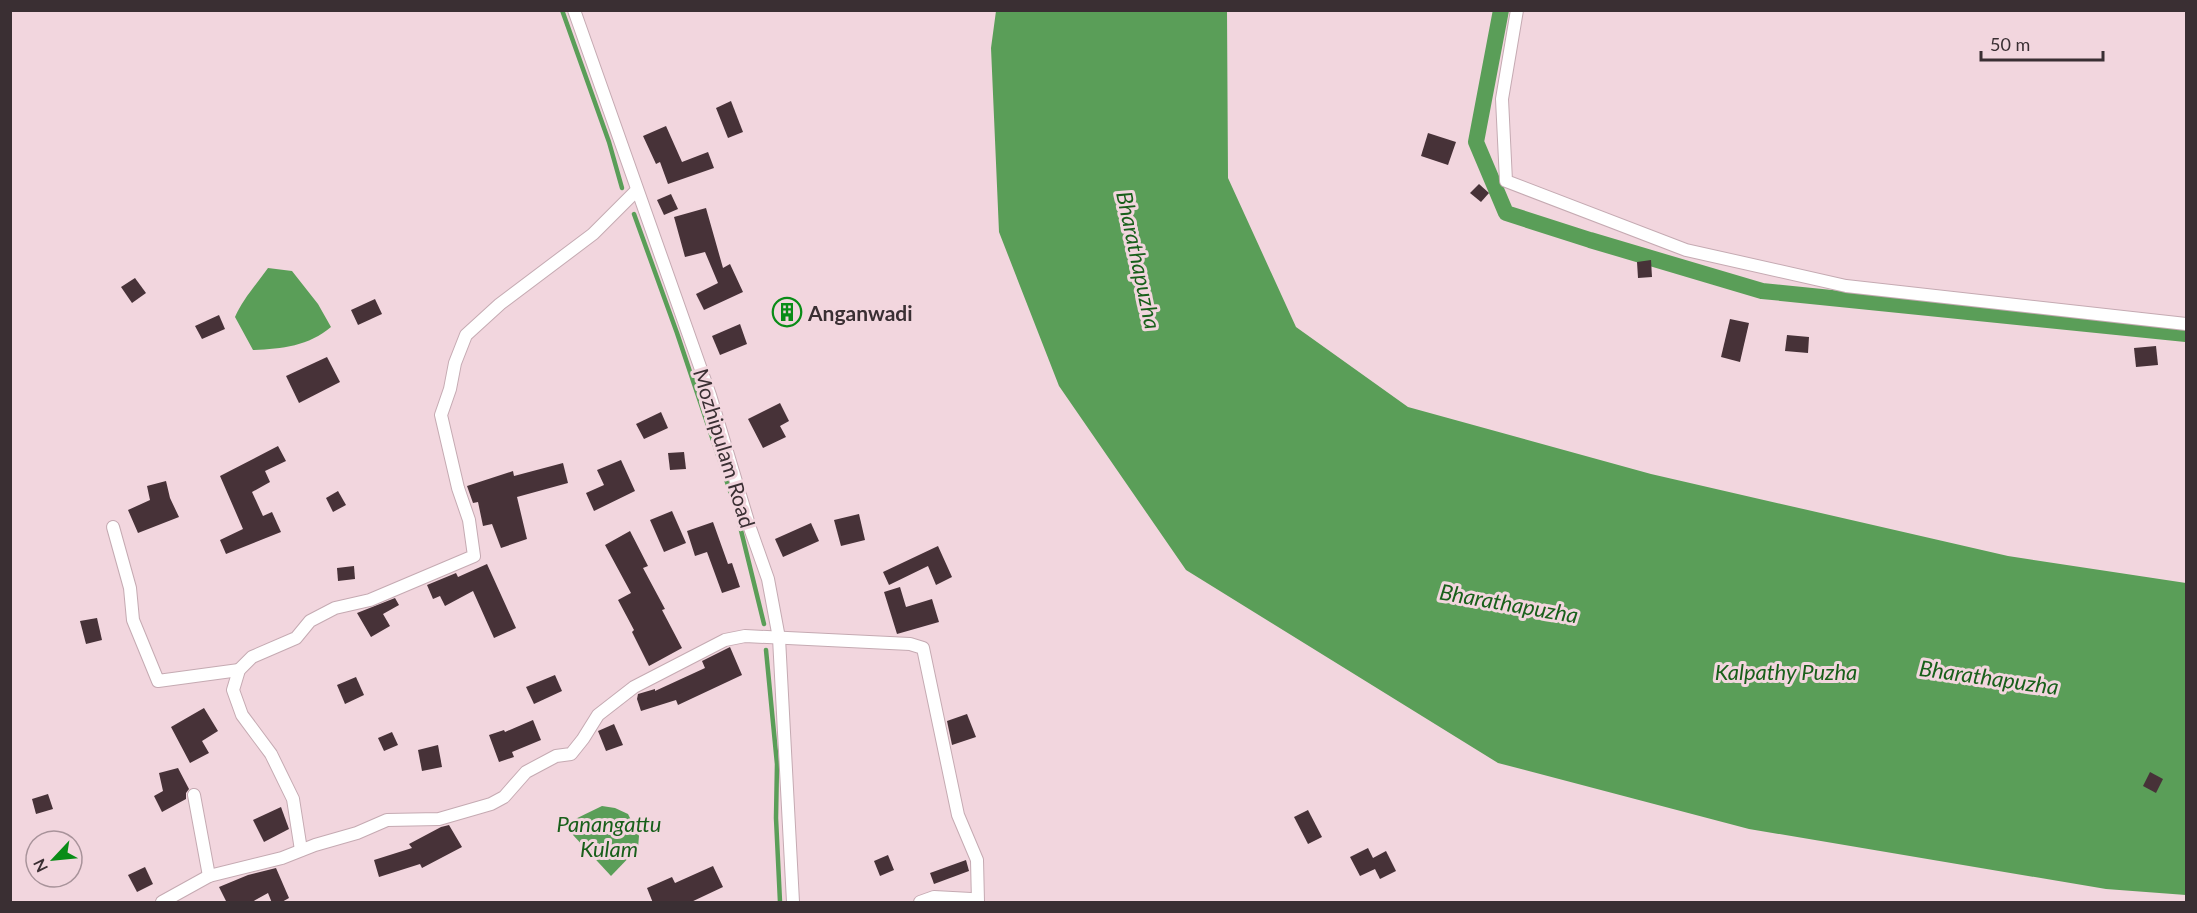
<svg xmlns="http://www.w3.org/2000/svg" width="2197" height="913" font-family="Lato,sans-serif">
<style>
.water{fill:#5a9e58}
.lines{fill:none;stroke-linecap:round;stroke-linejoin:round}
.stream{stroke:#5a9e58;stroke-width:4.5}
.canal{stroke:#5a9e58;stroke-width:16}
.building{fill:#473238}
.street-casing{stroke:#c5aab2;stroke-width:14}
.street{stroke:#fff;stroke-width:12}
.labels{text-anchor:middle;dominant-baseline:central;stroke-width:6;stroke-linejoin:round;paint-order:stroke}
.poi-label{font-size:21px;font-weight:bold;fill:#3a2f33;stroke:#f2d6de;text-anchor:start}
.street-label{font-size:21px;fill:#3a2f33;stroke:#f2d6de}
.water-label{font-size:22px;font-style:italic;fill:#185f1a;stroke:#f2d6de}
</style>
<rect width="100%" height="100%" fill="#f2d6de"/>
<g class="water">
<polygon points="996,11 1227,11 1228,178 1296,327 1408,407 1651,474 2008,556 2186,583 2186,895 2106,889 1749,829 1498,763 1186,570 1059,386 999,232 991,48"/>
<path d="M268 268 292 271 318 304 331 327C309 346 281 349 253 350L235 317C243 299 256 285 268 268Z"/>
<polygon points="602,806 615,808 628,814 639,836 638,848 611,876 573,835 567,823"/>
</g>
<g class="lines">
<g class="stream">
<polyline points="562,10 609,142 622,188"/>
<polyline points="634,214 677,333 735,506 764,624"/>
<polyline points="766,650 777,764 776,818 780,902"/>
</g>
<polyline class="canal" points="1501,10 1476,142 1506,213 1590,240 1762,291 2186,334"/>
</g>
<g class="building">
<polygon points="731,101 743,132 728,138 716,108"/>
<polygon points="666,126 682,162 708,152 714,168 668,184 660,162 656,164 643,136"/>
<polygon points="1428,133 1456,142 1448,165 1421,156"/>
<polygon points="1479,184 1489,193 1481,202 1470,193"/>
<polygon points="671,194 678,209 664,215 657,200"/>
<polygon points="706,208 723,268 730,264 743,292 704,310 696,294 718,283 705,252 685,257 674,217"/>
<polygon points="1651,260 1652,277 1638,278 1637,262"/>
<polygon points="135,278 146,293 132,303 121,287"/>
<polygon points="375,299 382,314 358,325 351,310"/>
<polygon points="219,315 225,329 202,339 195,326"/>
<polygon points="1730,319 1749,323 1740,362 1721,357"/>
<polygon points="740,324 747,344 720,355 712,336"/>
<polygon points="1787,335 1809,337 1808,353 1785,351"/>
<polygon points="2156,346 2158,365 2136,367 2134,348"/>
<polygon points="327,357 340,382 299,403 286,376"/>
<polygon points="780,403 789,421 780,426 786,437 763,448 748,419"/>
<polygon points="661,412 668,428 644,439 636,424"/>
<polygon points="278,446 286,461 265,471 270,482 252,492 263,516 272,512 281,532 226,554 220,540 243,529 220,476"/>
<polygon points="684,452 686,469 670,470 668,453"/>
<polygon points="621,460 635,491 594,511 586,493 604,485 597,470"/>
<polygon points="563,463 568,483 517,497 527,539 501,548 492,524 483,526 478,502 473,503 467,486 513,471 514,476"/>
<polygon points="166,481 170,498 179,517 138,533 128,510 150,500 147,486"/>
<polygon points="338,491 346,505 333,512 326,498"/>
<polygon points="672,511 686,543 664,552 650,520"/>
<polygon points="859,514 865,540 841,546 834,520"/>
<polygon points="713,522 728,564 732,563 740,587 722,593 707,552 695,556 687,531"/>
<polygon points="811,523 819,541 783,557 775,539"/>
<polygon points="630,531 648,566 643,568 665,609 662,610 682,648 649,666 632,632 634,630 618,600 631,593 605,545"/>
<polygon points="938,546 952,577 936,585 928,566 889,585 883,572"/>
<polygon points="487,564 516,628 494,638 473,591 445,606 440,596 433,599 427,585 456,573 458,577"/>
<polygon points="354,566 355,579 338,581 337,568"/>
<polygon points="900,587 906,607 932,599 939,622 897,634 884,592"/>
<polygon points="395,598 399,605 383,614 390,626 371,637 357,613"/>
<polygon points="97,618 102,640 86,644 80,621"/>
<polygon points="730,647 742,675 678,705 676,700 641,711 637,699 638,694 655,689 655,691 705,668 702,661"/>
<polygon points="555,675 562,691 534,704 526,687"/>
<polygon points="356,677 364,695 345,704 337,685"/>
<polygon points="204,708 218,731 202,741 209,753 190,763 171,727"/>
<polygon points="967,714 976,737 952,745 947,721"/>
<polygon points="533,720 541,740 512,752 514,757 499,762 489,735 504,730 505,732"/>
<polygon points="614,724 623,745 606,751 598,731"/>
<polygon points="392,732 398,745 384,751 378,738"/>
<polygon points="438,745 442,767 422,771 418,750"/>
<polygon points="178,768 189,789 186,793 186,799 162,812 154,796 163,791 159,773"/>
<polygon points="2150,772 2163,779 2156,793 2143,786"/>
<polygon points="48,794 53,809 36,814 32,799"/>
<polygon points="281,807 289,829 264,842 253,820"/>
<polygon points="1308,810 1322,837 1308,844 1294,817"/>
<polygon points="449,825 462,847 422,868 420,864 379,877 374,860 412,848 409,844 441,827"/>
<polygon points="1368,848 1373,858 1386,851 1396,871 1380,879 1375,869 1360,876 1350,857"/>
<polygon points="888,855 894,870 880,876 874,861"/>
<polygon points="966,860 969,871 934,884 930,873"/>
<polygon points="713,866 723,887 689,903 653,903 647,888 672,877 675,883"/>
<polygon points="145,867 153,884 137,892 128,875"/>
<polygon points="276,868 289,898 280,903 272,903 268,893 250,903 227,903 219,887 248,875"/>
</g>
<g class="lines">
<g class="street-casing">
<g id="street">
<polyline points="574,10 710,395 750,528 768,579 779,638 793,902"/>
<polyline points="1517,10 1502,99 1506,181 1686,250 1846,286 2186,324"/>
<polyline points="113,527 130,588 133,620 158,681 239,670"/>
<polyline points="194,795 209,876"/>
<polyline points="301,850 293,799 271,754 242,715 233,690 239,670 252,657 296,638 310,621 335,608 370,600 474,556 469,520 458,488 441,415 450,389 455,363 466,335 500,304 593,234 637,190"/>
<polyline points="162,902 209,876 282,858 315,845 357,833 387,820 439,819 491,804 504,797 526,772 556,756 571,754 583,739 598,715 634,687 725,640 745,636 910,644 923,648 958,815 977,860 978,902"/>
<polyline points="920,902 934,897 971,899 974,902"/>
</g>
</g>
<use href="#street" class="street"/>
</g>
<defs>
<g id="building-ring" transform="scale(1.5)"><circle r="9.5" fill="#f2d6de" stroke="#098c17" stroke-width="1.5"/><path d="M-4-6H4V6H1V3H-1V6H-4ZM-2.5-4.3h1.7v1.8h-1.7ZM.8-4.3h1.7v1.8H.8ZM-2.5-1h1.7V.8h-1.7ZM.8-1h1.7V.8H.8Z" fill="#098c17"/></g>
</defs>
<g fill-rule="evenodd">
<use href="#building-ring" x="787" y="312"/>
</g>
<g class="labels">
<g class="poi-label">
<text x="808" y="312">Anganwadi</text>
</g>
<g class="street-label">
<text transform="translate(725 448) rotate(73)">Mozhipulam Road</text>
</g>
<g class="water-label">
<text transform="translate(1139 260) rotate(78)">Bharathapuzha</text>
<text transform="translate(1509 603) rotate(10)">Bharathapuzha</text>
<text x="1786" y="671">Kalpathy Puzha</text>
<text transform="translate(1989 677) rotate(8)">Bharathapuzha</text>
<text x="609" y="823">Panangattu<tspan x="609" dy="25">Kulam</tspan></text>
</g>
</g>
<rect width="2197" height="913" fill="none" stroke="#3a2f33" stroke-width="24"/>
<g transform="translate(54 859) rotate(244)"><circle r="28" fill="#f2d6de" stroke="#a8939a" stroke-width="1.5"/>
<path d="M0-4.5L10 22L0 15L-10 22Z" fill="#098c17"/>
<text y="-9" font-size="16" font-weight="bold" text-anchor="middle" fill="#3a2f33">N</text>
</g>
<path d="M1981 51v9h122v-9" fill="none" stroke="#3a2f33" stroke-width="3"/>
<text x="1990" y="51" font-size="18" fill="#3a2f33" stroke="#f2d6de" stroke-width="4.5" paint-order="stroke">50 m</text>
</svg>
